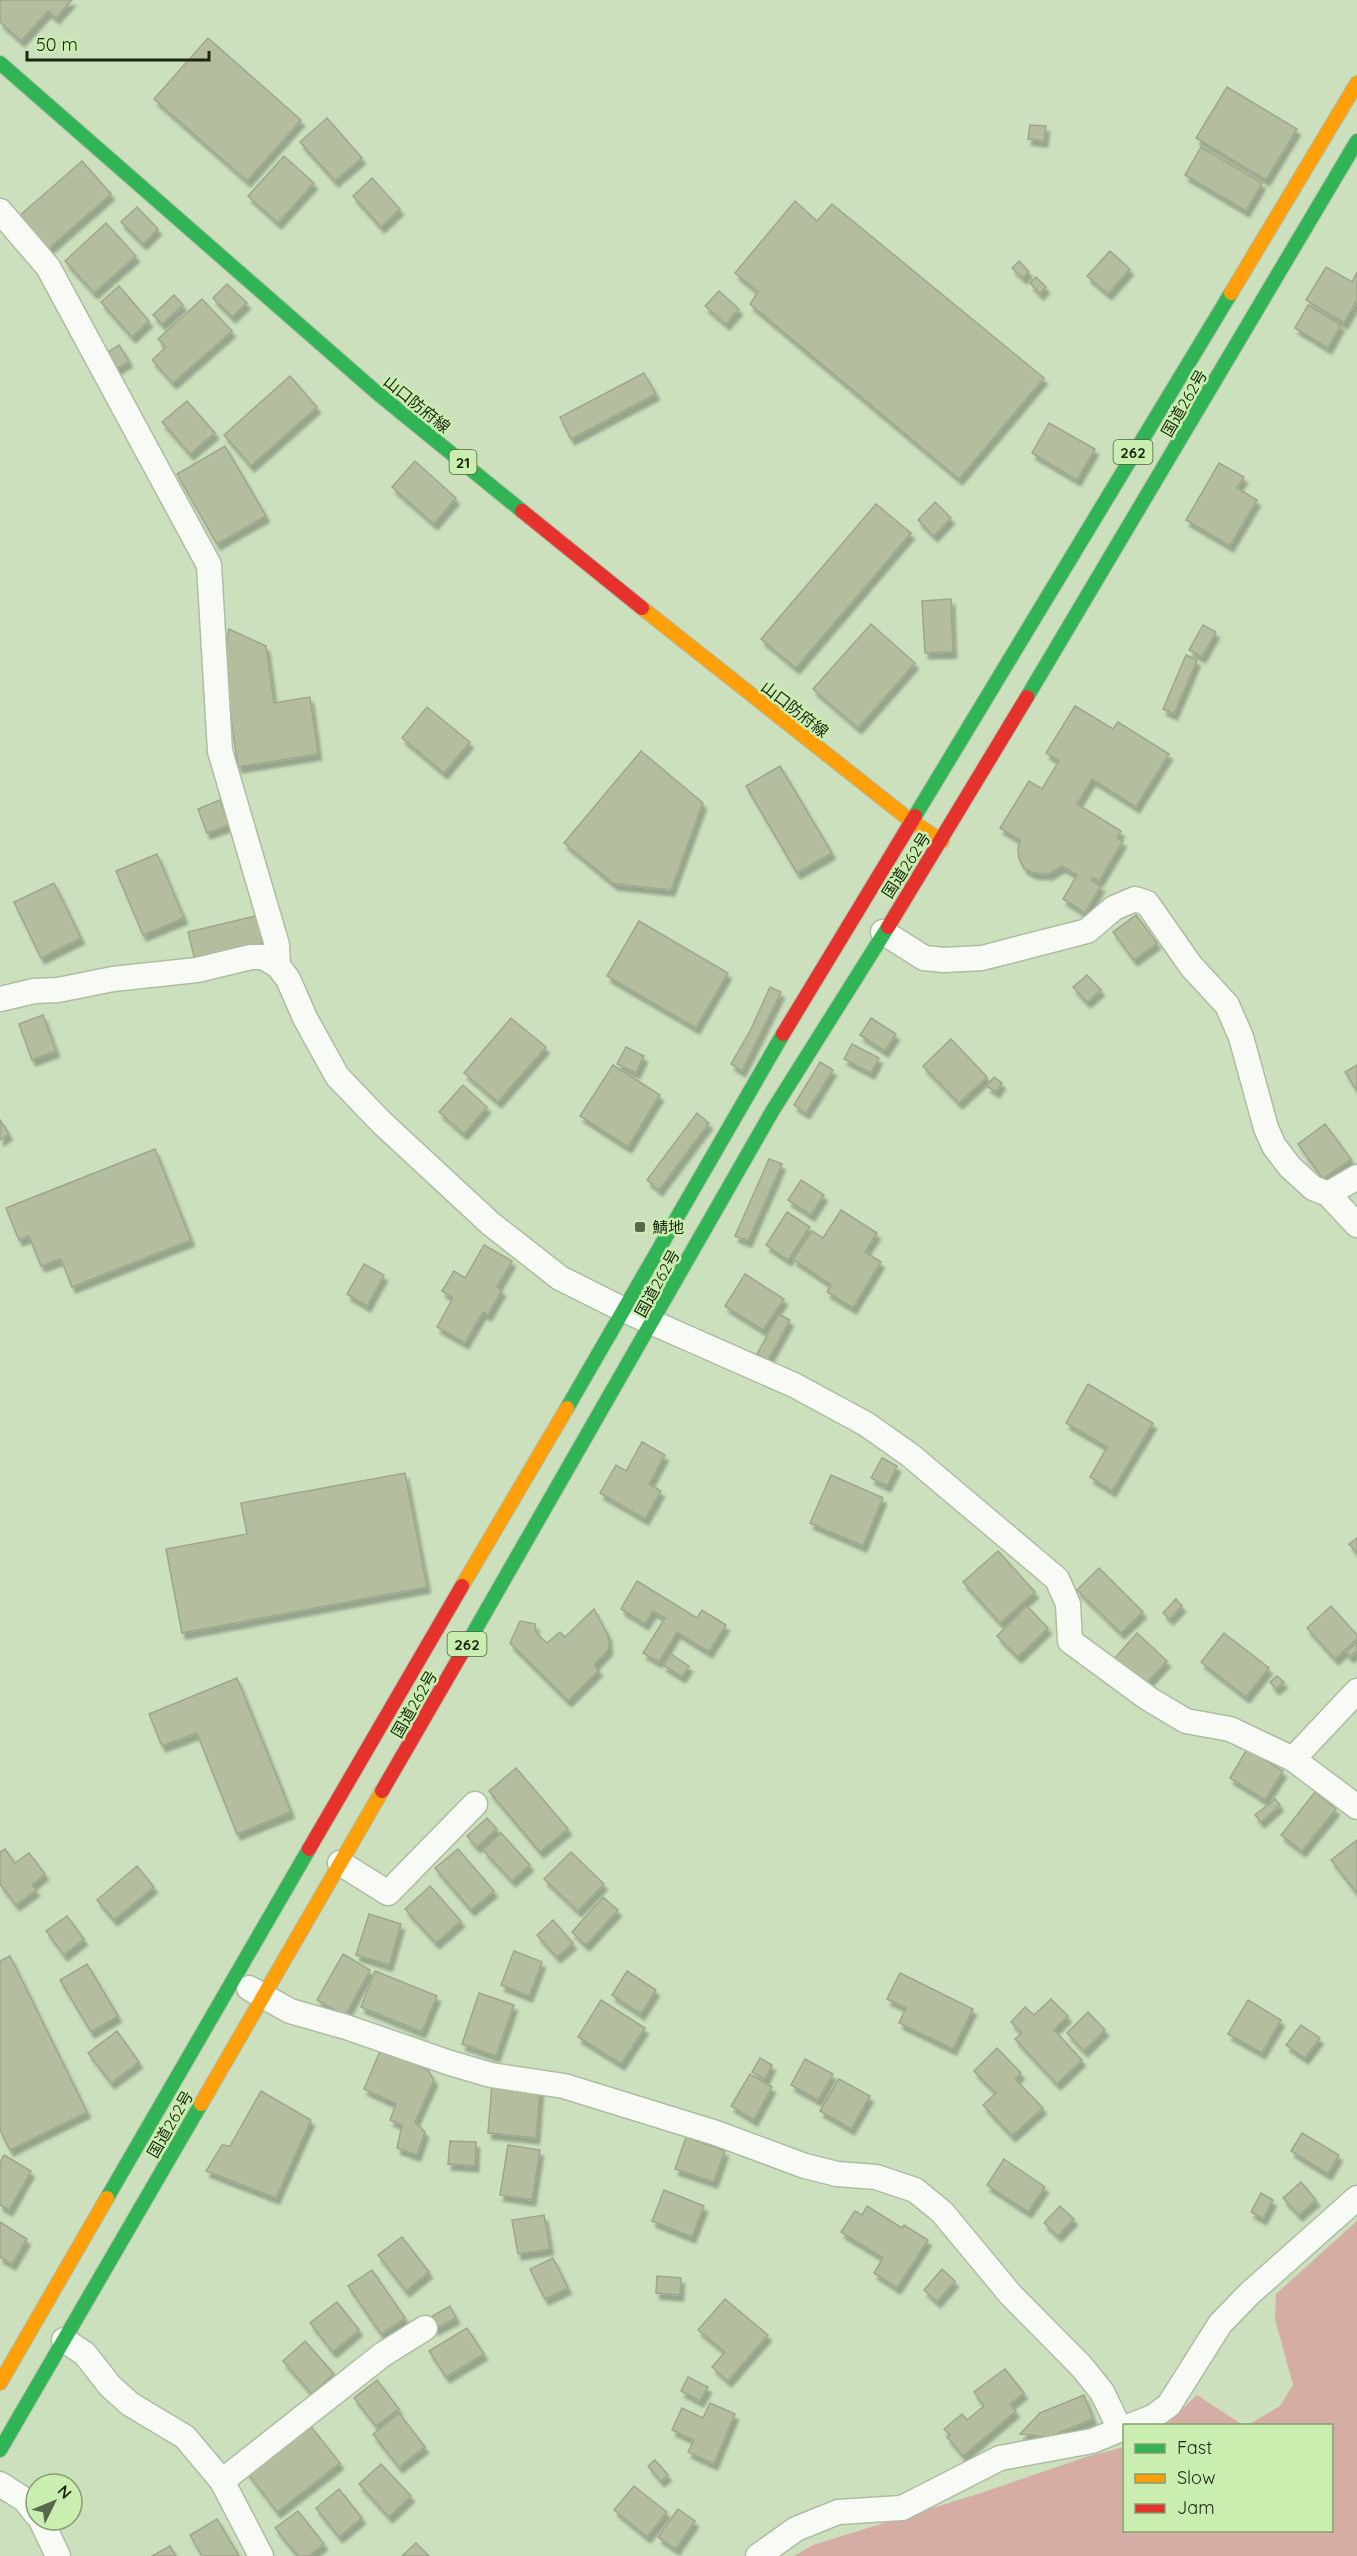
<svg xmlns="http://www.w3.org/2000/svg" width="1357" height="2556" font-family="Quicksand,'Noto Sans JP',sans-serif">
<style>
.forest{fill:#d6ada4}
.building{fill:#b4be9e;stroke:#9da78b;stroke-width:1.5;filter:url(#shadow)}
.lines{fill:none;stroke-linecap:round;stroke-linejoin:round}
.street-casing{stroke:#adbda2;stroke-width:27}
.fast-casing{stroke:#adbda2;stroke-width:16}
.slow-casing{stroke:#adbda2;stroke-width:16}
.jam-casing{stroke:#adbda2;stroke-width:16}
.street{stroke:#f7faf5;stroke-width:24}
.fast{stroke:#30b455;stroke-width:14}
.slow{stroke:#ff9f0a;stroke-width:14}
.jam{stroke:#e5322d;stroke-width:14}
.poi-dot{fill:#58684d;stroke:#caeeb0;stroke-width:2}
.labels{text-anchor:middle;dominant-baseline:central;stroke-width:5;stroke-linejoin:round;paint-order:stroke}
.shield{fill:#caeeb0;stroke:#4f6340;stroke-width:1.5}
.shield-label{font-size:15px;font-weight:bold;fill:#1a2710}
.street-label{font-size:16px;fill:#1a2710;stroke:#caeeb0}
.poi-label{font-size:16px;fill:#1a2710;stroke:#caeeb0;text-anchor:start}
</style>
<defs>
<filter id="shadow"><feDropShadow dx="3.5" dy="6" stdDeviation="1.5" flood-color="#0004"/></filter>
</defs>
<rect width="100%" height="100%" fill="#cce0be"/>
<g class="forest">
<polygon points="1357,2221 1357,2556 794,2556 813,2545 981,2493 1086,2457 1124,2447 1124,2530 1332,2530 1332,2426 1248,2425 1280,2406 1293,2385 1275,2319 1276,2294"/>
<polygon points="1197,2395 1243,2425 1166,2425"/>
</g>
<g class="building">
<polygon points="0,0 72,0 56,18 48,11 21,41 0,22"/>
<polygon points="208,38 301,120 247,181 154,99"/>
<polygon points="1227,87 1297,129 1266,180 1196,138"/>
<polygon points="327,118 362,158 335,181 300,142"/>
<polygon points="1030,125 1046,126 1044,141 1028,139"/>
<polygon points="1201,147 1262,183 1246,211 1185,175"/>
<polygon points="284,156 314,183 278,223 248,196"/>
<polygon points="82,161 111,194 47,250 18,217"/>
<polygon points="372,178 400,209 381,227 353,196"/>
<polygon points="795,201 817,221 832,204 1044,378 959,479 750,304 758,292 735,273"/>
<polygon points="137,207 158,229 143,244 121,222"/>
<polygon points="106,223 136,256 94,293 65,261"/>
<polygon points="1110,251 1130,269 1108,294 1087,276"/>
<polygon points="1019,261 1029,272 1023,278 1012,268"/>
<polygon points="1326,267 1352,282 1357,272 1357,300 1344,323 1306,300"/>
<polygon points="1036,277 1046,287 1040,294 1030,283"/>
<polygon points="227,284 247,303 232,317 213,298"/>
<polygon points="119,286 149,321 132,337 101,302"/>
<polygon points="719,291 739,309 726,324 705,306"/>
<polygon points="174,295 183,305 162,324 153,315"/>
<polygon points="202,299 232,331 173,383 152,360 166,347 158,339"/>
<polygon points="1308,305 1341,325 1328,348 1295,328"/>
<polygon points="119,345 129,361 115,370 105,354"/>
<polygon points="644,373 656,394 571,439 560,417"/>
<polygon points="290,376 317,407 251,466 224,435"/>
<polygon points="187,401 215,433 190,454 162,422"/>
<polygon points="1049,423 1095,449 1077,480 1032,453"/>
<polygon points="225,446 266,516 217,544 177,474"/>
<polygon points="415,461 456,498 434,524 392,487"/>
<polygon points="1219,463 1244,477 1237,488 1257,500 1230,546 1186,520"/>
<polygon points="935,502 951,518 934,536 918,520"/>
<polygon points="876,504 911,533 796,668 761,639"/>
<polygon points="951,599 953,652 925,653 922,601"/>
<polygon points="871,624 915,663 858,728 813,689"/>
<polygon points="1203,625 1216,632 1202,657 1189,650"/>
<polygon points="229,629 266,646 274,703 310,697 318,754 238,767 224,669 225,648"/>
<polygon points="1186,655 1197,660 1174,714 1163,709"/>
<polygon points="1075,706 1113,729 1118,722 1169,754 1136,807 1092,779 1077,804 1121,831 1117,838 1123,841 1099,881 1093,878 1091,880 1101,886 1085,913 1063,899 1077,875 1062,866 1049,874 1033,873 1024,868 1019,859 1018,849 1020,840 1000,828 1029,781 1042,789 1059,761 1046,753"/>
<polygon points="427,707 470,742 444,773 402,738"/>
<polygon points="641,751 703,803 671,890 614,884 564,843"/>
<polygon points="780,766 832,853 797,873 746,786"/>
<polygon points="220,800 229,825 207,833 198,809"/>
<polygon points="157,854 184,918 143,935 116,871"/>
<polygon points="54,883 81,938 41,958 14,902"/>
<polygon points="1136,915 1157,943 1134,960 1113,932"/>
<polygon points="256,916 263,943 195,960 188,932"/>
<polygon points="639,921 728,973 696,1028 607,976"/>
<polygon points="1087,975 1101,990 1087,1002 1073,987"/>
<polygon points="770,987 781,992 742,1071 731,1064 751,1029"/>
<polygon points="43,1015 56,1051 32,1060 19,1024"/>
<polygon points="511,1018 546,1047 498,1102 464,1073"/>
<polygon points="871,1018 896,1034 885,1051 860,1035"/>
<polygon points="951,1039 987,1077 959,1103 923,1066"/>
<polygon points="852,1044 879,1058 871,1073 844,1059"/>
<polygon points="626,1047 644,1056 636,1073 617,1064"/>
<polygon points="820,1062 833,1070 806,1113 794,1105"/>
<polygon points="613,1065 660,1095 628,1147 580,1116"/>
<polygon points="1357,1065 1357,1091 1345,1072"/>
<polygon points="994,1077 1002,1083 996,1092 987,1086"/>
<polygon points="463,1085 487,1107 464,1134 439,1112"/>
<polygon points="697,1113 709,1123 659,1190 647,1180"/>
<polygon points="0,1120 9,1134 0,1140"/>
<polygon points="1325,1124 1351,1159 1323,1179 1298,1144"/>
<polygon points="155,1149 191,1240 72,1287 61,1259 41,1266 29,1236 19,1240 6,1208"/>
<polygon points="769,1159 782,1164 748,1241 735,1236"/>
<polygon points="801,1180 824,1195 811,1215 788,1200"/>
<polygon points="841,1210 877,1233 865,1252 881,1262 853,1308 827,1292 831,1285 793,1259 812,1231 823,1238"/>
<polygon points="787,1212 810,1227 788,1260 766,1245"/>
<polygon points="484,1245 512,1261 497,1287 502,1290 488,1315 483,1312 465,1343 437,1327 453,1298 442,1291 454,1271 465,1278"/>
<polygon points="364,1264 384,1275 367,1306 347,1294"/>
<polygon points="745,1274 784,1299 763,1330 725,1306"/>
<polygon points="779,1314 790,1320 768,1360 757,1354"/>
<polygon points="1088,1384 1153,1423 1112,1491 1090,1477 1107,1447 1066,1423"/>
<polygon points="642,1442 665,1455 649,1484 661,1491 645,1519 600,1493 616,1465 626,1471"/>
<polygon points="882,1458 897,1466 887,1486 871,1478"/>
<polygon points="405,1473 427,1587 182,1633 166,1549 247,1534 241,1503"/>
<polygon points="831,1475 883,1498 863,1546 810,1523"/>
<polygon points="1357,1538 1357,1553 1349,1544"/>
<polygon points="998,1551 1035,1592 1000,1623 963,1582"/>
<polygon points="1099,1568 1143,1612 1121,1633 1077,1590"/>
<polygon points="637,1581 697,1618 702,1610 726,1625 709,1652 677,1632 659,1662 643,1653 665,1618 653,1611 645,1624 621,1609"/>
<polygon points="1176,1599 1182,1606 1170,1619 1163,1613"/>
<polygon points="1027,1606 1048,1628 1018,1657 997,1636"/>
<polygon points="1331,1606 1357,1635 1357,1639 1335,1659 1307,1628"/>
<polygon points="594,1609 608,1635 609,1649 594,1665 599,1670 568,1701 510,1643 520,1621 535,1624 536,1633 547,1643 560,1632 565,1637"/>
<polygon points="1137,1633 1167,1661 1143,1687 1113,1660"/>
<polygon points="1224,1633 1269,1668 1246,1697 1201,1662"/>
<polygon points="1357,1642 1357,1651 1350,1657 1346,1652"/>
<polygon points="671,1654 689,1666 682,1677 663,1665"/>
<polygon points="1277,1676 1284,1682 1276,1689 1270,1682"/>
<polygon points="237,1678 291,1812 237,1834 197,1733 162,1746 149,1714"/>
<polygon points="1247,1749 1283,1771 1265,1800 1230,1778"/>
<polygon points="516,1768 568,1829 540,1852 489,1791"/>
<polygon points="1315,1792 1336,1809 1302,1851 1281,1835"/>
<polygon points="1275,1799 1280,1805 1261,1822 1255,1815"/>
<polygon points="487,1818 497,1829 477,1847 467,1836"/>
<polygon points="501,1833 530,1865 512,1881 483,1850"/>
<polygon points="1357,1840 1357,1890 1356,1892 1331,1860"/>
<polygon points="5,1849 15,1863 29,1853 45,1874 32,1885 36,1890 16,1905 0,1884 0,1852"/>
<polygon points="458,1849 494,1891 471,1910 435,1868"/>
<polygon points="571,1852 604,1884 578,1911 544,1879"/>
<polygon points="137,1866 154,1887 114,1920 97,1900"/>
<polygon points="430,1886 461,1921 436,1943 405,1909"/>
<polygon points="603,1897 618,1910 586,1945 572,1932"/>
<polygon points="369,1914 401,1924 389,1965 356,1955"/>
<polygon points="67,1916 84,1939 64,1955 46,1931"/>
<polygon points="553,1920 573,1943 557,1957 537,1935"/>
<polygon points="514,1951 542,1962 529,1996 501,1985"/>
<polygon points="343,1954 370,1970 345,2016 317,2000"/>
<polygon points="10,1956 87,2112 10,2150 0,2130 0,1961"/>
<polygon points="87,1964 118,2016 91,2032 60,1980"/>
<polygon points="375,1971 437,1996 422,2032 361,2007"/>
<polygon points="627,1971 656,1990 641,2014 612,1995"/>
<polygon points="900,1973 973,2009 953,2049 899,2023 906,2008 887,1999"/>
<polygon points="479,1993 514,2005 496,2056 462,2044"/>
<polygon points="1051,1999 1068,2016 1054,2030 1082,2060 1057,2084 1015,2039 1022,2033 1011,2022 1025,2007 1034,2015"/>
<polygon points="601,2000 645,2028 621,2064 578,2037"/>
<polygon points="1248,2000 1281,2020 1262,2053 1228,2034"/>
<polygon points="1088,2012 1105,2030 1084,2051 1067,2033"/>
<polygon points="1301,2025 1320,2038 1305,2058 1286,2045"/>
<polygon points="117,2031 139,2062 111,2083 88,2053"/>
<polygon points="997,2048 1021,2073 1015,2079 1043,2108 1012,2136 983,2105 996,2093 974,2071"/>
<polygon points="381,2049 428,2070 434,2080 415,2122 425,2132 417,2155 397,2148 402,2125 390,2120 396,2104 364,2089"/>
<polygon points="760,2058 772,2065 765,2079 752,2072"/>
<polygon points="805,2059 833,2074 818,2100 791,2085"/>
<polygon points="750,2074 772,2087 754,2120 731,2106"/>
<polygon points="839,2079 870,2096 851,2129 820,2111"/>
<polygon points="492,2084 540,2089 536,2138 488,2133"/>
<polygon points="261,2091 311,2120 276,2198 206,2171 222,2145 230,2146"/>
<polygon points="1302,2133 1339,2155 1328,2174 1291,2151"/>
<polygon points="686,2137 725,2151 714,2182 675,2169"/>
<polygon points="450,2141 476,2142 475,2166 448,2164"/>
<polygon points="508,2145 540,2150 532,2200 500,2195"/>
<polygon points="4,2155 31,2171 9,2210 0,2205 0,2162"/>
<polygon points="1004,2159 1045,2187 1028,2212 987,2185"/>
<polygon points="1301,2182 1316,2200 1299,2215 1283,2198"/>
<polygon points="664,2190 704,2206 692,2237 652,2221"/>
<polygon points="1261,2193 1273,2200 1263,2219 1251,2212"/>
<polygon points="867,2206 902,2228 904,2225 928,2240 897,2288 874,2273 883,2258 841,2232 855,2211 862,2215"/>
<polygon points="1060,2206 1074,2219 1058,2236 1044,2223"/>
<polygon points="544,2215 550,2249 518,2254 512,2220"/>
<polygon points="0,2222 27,2239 12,2264 0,2257"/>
<polygon points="402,2237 429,2272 406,2291 378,2255"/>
<polygon points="553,2258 568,2288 545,2299 530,2269"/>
<polygon points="942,2269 955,2281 937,2302 924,2290"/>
<polygon points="372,2270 405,2318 381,2334 348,2286"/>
<polygon points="657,2276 681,2278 680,2295 656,2293"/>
<polygon points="725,2299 768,2335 728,2381 712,2367 725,2352 698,2330"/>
<polygon points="337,2302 359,2330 333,2352 310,2323"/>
<polygon points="450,2306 456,2318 435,2329 429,2318"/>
<polygon points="467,2328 484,2354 446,2377 429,2351"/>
<polygon points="305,2341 334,2374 312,2394 283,2361"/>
<polygon points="1005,2369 1024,2393 1010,2404 1016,2411 963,2456 947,2437 950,2435 944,2429 962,2414 967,2420 984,2406 974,2392"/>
<polygon points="688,2377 708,2387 700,2401 681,2391"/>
<polygon points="377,2380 399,2409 376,2426 354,2398"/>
<polygon points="1084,2395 1093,2419 1049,2437 1020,2434 1040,2413"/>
<polygon points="710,2403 735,2414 714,2464 688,2452 694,2440 672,2430 682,2408 703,2418"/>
<polygon points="399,2413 425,2447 399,2467 373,2434"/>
<polygon points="308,2423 340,2463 277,2512 246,2471"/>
<polygon points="655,2460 668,2475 661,2481 648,2466"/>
<polygon points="381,2464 411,2496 389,2517 359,2484"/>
<polygon points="634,2486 667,2512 647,2537 614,2510"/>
<polygon points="339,2489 362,2518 339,2537 316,2508"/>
<polygon points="678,2509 695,2521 676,2549 658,2537"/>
<polygon points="298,2511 324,2544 309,2556 298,2556 275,2528"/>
<polygon points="217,2519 239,2556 202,2556 190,2535"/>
<polygon points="416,2543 429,2556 402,2556"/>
<polygon points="170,2546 176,2556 152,2556"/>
</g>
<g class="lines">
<g class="street-casing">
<g id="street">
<polyline points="0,211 48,267 209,565 220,751 277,945 278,966"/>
<polyline points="883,932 924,958 944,960 982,958 1087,931 1114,908 1135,899 1147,903 1191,966 1227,1005 1241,1037 1266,1128 1274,1146 1290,1167 1313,1188 1328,1194 1357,1225"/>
<polyline points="0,999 34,991 58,990 113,979 197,970 251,957 263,957 278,966 288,979 305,1018 337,1076 381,1122 491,1224 560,1278 624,1310 794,1385 866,1424 910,1455 1057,1579 1068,1604 1070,1641 1149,1699 1186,1721 1230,1729 1293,1759 1357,1807"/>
<polyline points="1328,1194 1357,1177"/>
<polyline points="1293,1759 1357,1691"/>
<polyline points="340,1863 388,1893 475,1804"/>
<polyline points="249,1988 290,2011 346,2027 450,2063 491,2075 564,2086 716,2133 805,2166 837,2174 876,2177 915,2190 942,2212 1010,2294 1082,2367 1102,2392 1120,2429"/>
<polyline points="64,2340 85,2354 110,2386 130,2404 185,2437 222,2481 261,2556"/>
<polyline points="1130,2426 1153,2417 1169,2405 1220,2324 1249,2294 1357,2198"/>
<polyline points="222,2481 382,2355 425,2328"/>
<polyline points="0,2484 25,2500 36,2514"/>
<polyline points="41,2520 58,2556"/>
<polyline points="758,2556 796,2529 838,2512 902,2508 1000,2458 1092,2441 1124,2428"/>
</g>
</g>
<g class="fast-casing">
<g id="fast">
<polyline points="0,63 376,392 522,511"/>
<polyline points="1027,697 1357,141"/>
<polyline points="915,816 1231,293"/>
<polyline points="567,1408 783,1034"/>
<polyline points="470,1639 773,1110 888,927"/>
<polyline points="107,2198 309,1849"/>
<polyline points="0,2450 201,2104"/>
</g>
</g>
<g class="slow-casing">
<g id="slow">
<polyline points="1231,293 1357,83"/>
<polyline points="642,608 911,821 942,841"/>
<polyline points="462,1586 567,1408"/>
<polyline points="201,2104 382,1791"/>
<polyline points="0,2383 107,2198"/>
</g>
</g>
<g class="jam-casing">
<g id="jam">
<polyline points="522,511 642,608"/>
<polyline points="888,927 1027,697"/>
<polyline points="783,1034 915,816"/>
<polyline points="382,1791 470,1639"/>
<polyline points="309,1849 462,1586"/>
</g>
</g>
<use href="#street" class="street"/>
<use href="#fast" class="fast"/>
<use href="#slow" class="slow"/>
<use href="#jam" class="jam"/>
</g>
<rect class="poi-dot" x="634" y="1221" width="12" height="12" rx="3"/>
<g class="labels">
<g class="shield">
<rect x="1113.5" y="440" width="39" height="24" rx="4.5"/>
<rect x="449.5" y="450" width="27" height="24" rx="4.5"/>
<rect x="447.5" y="1632" width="39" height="24" rx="4.5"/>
</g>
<g class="shield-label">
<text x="1133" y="452">262</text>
<text x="463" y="462">21</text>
<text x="467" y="1644">262</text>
</g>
<g class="street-label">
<text transform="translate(1184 403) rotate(-60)">国道262号</text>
<text transform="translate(417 404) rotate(39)">山口防府線</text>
<text transform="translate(795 709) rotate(38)">山口防府線</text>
<text transform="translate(906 865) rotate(-57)">国道262号</text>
<text transform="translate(657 1283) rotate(-61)">国道262号</text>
<text transform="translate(414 1704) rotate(-60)">国道262号</text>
<text transform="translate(170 2124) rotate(-60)">国道262号</text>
</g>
<g class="poi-label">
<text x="652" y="1227">鯖地</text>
</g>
</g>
<rect x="1123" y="2424" width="210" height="108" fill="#caeeb0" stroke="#849e70" stroke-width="1.5"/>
<rect x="1135" y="2444" width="30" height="9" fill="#30b455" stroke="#849e70" stroke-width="1.5"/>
<text x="1177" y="2454" font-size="18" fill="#1a2710">Fast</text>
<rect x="1135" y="2474" width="30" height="9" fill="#ff9f0a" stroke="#849e70" stroke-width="1.5"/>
<text x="1177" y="2484" font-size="18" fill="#1a2710">Slow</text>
<rect x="1135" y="2504" width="30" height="9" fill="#e5322d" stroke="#849e70" stroke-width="1.5"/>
<text x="1177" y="2514" font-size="18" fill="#1a2710">Jam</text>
<g transform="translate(54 2502) rotate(47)"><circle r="28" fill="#caeeb0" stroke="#849e70" stroke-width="1.5"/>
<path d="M0-4.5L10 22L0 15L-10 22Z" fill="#58684d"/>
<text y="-9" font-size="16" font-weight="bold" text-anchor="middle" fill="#1a2710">N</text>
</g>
<path d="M27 51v9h182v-9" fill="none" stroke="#1a2710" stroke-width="3"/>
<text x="36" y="51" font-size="18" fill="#1a2710" stroke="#caeeb0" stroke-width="4.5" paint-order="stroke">50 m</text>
</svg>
